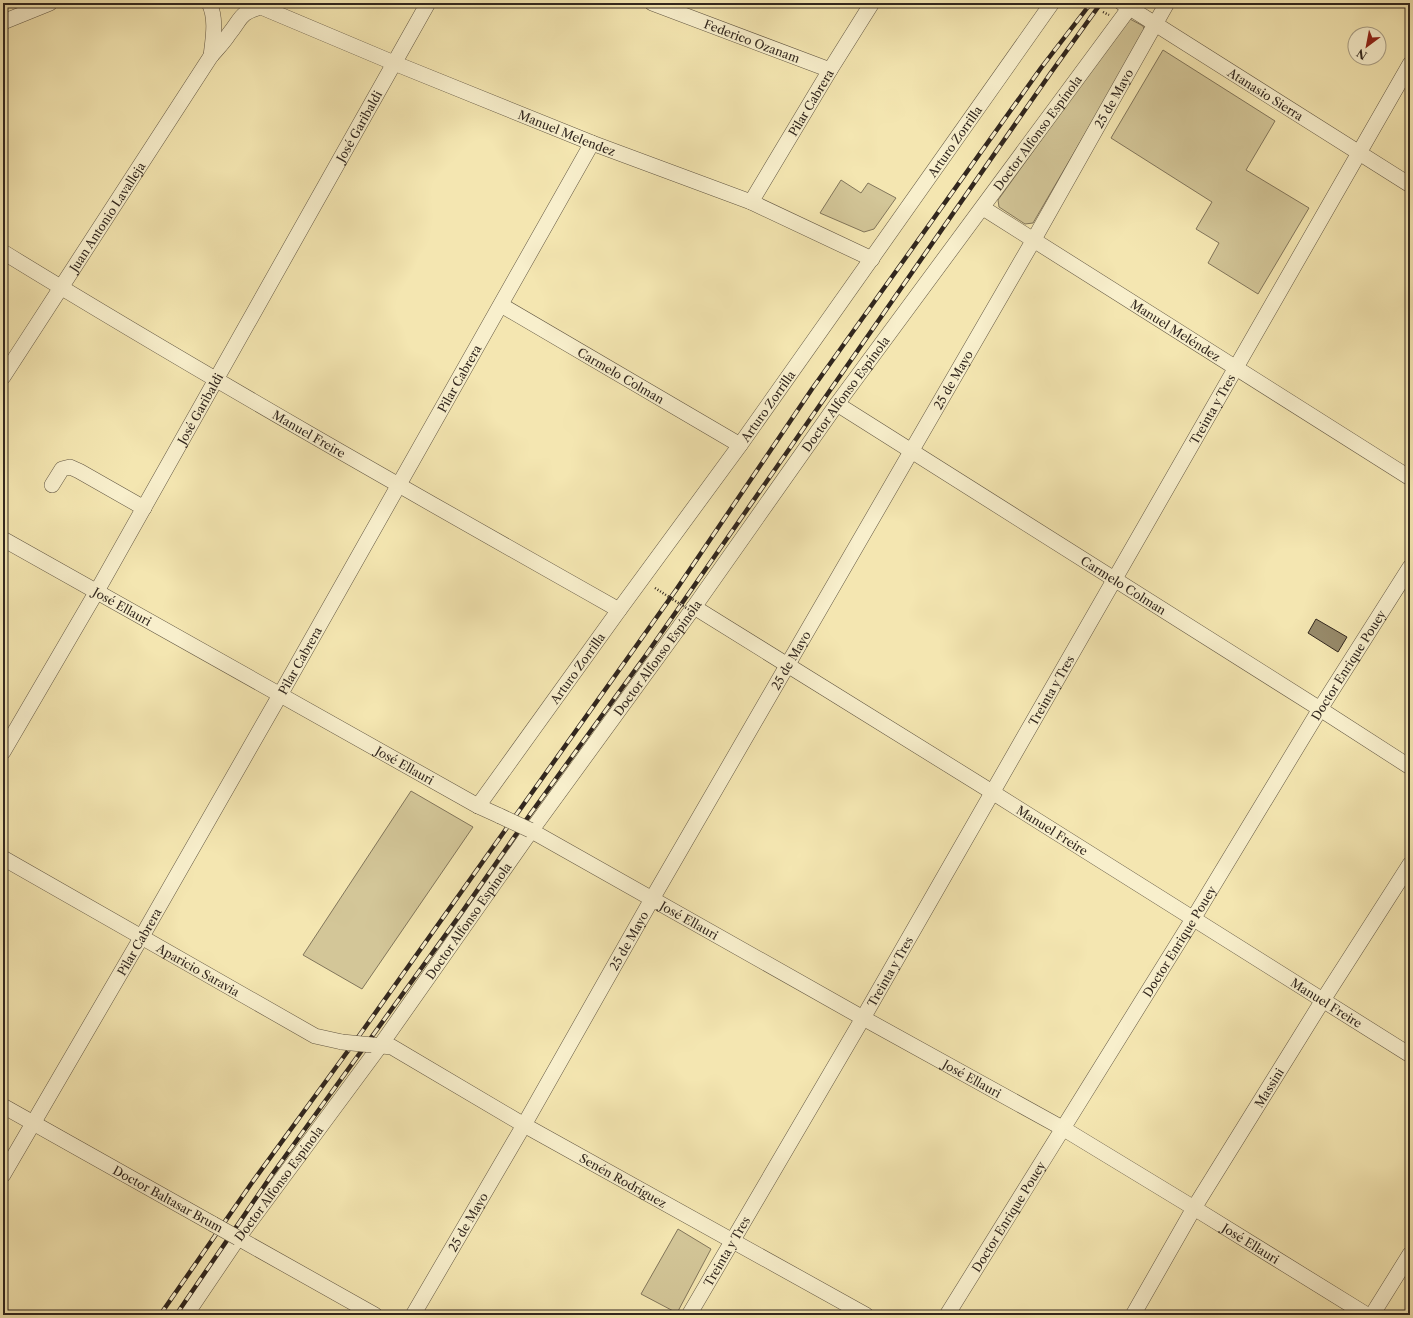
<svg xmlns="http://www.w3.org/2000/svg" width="1413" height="1318" font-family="'Libre Caslon Text',serif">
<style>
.green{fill:#d3c698;stroke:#82765b}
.building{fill:#978a6a;stroke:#32271e}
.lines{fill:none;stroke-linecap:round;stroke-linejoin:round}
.minor-casing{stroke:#625743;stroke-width:16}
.path{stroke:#32271e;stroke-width:2.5;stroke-dasharray:1 2;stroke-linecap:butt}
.minor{stroke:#f8efcc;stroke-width:15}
.rail-casing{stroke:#32271e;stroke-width:4.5}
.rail{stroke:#f8efcc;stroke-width:3;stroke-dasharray:9;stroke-linecap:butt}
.minor-bridge-casing{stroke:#625743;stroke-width:16;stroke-linecap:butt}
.path-bridge{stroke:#32271e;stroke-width:2.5;stroke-dasharray:1 2;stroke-linecap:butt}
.minor-bridge{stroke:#f8efcc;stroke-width:15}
.labels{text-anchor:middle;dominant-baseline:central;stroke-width:3.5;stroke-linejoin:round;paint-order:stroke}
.street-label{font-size:12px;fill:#32271e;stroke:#f8efcc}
</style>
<rect width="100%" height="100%" fill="#f4e6b1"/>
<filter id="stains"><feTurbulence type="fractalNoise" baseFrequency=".005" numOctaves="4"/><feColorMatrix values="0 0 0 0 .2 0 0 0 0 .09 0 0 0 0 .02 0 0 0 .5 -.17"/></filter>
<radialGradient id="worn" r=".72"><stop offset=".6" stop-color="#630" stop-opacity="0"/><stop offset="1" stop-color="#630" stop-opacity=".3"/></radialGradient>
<g class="green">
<polygon points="1130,19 1143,26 1145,31 1033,223 1025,224 999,207 998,200 1126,22"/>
<polygon points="1163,50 1275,121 1246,170 1309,208 1258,294 1208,263 1219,243 1196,229 1212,202 1111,138"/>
<polygon points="841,180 861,193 868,183 896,198 874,229 864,232 820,213"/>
<polygon points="411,791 473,827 362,989 303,955"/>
<polygon points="678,1229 711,1249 677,1313 641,1294"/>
</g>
<polygon class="building" points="1316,619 1347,637 1338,652 1308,633"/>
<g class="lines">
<g class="minor-casing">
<g id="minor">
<path d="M209 3C217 19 213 39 211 56"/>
<path id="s1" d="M652 3 830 70"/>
<path id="s2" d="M1122 3 1410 185"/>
<polyline points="3,22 50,3"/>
<path id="s3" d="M751 202 830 70 872 3"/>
<path id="s4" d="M983 208 1410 478"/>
<path id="s5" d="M3 252C205 376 412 493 619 610"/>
<path id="s6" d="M501 305 740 445"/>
<path id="s7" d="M3 377 211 56C217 49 224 42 229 34 242 18 239 13 261 7L394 63 592 143 751 202 872 259"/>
<path id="s8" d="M837 404 1320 709 1410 767"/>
<polyline points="52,485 62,469 70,467 79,471 144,508"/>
<path id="s9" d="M3 539 478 806 500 816"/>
<path id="s10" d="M694 607 992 792 1410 1055"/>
<path id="s11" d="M3 752 97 591 428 3"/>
<path id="s12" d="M478 806 619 610 740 445 1052 3"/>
<path id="s13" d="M530 830 863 1018 1064 1129 1194 1208 1367 1315"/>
<path id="s14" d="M3 858 315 1036 342 1042"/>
<path id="s15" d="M372 1045 392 1047 524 1125 866 1315"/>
<polyline points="3,1106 213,1224"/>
<path id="s16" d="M3 1175 141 938 280 695 592 143"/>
<polyline points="238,1238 375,1315"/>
<path id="s17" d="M186 1315 238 1238 380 1046 531 831 694 607 837 404 1133 3"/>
<path id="s18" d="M413 1315 524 1125 652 899 1033 241 1167 3"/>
<path id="s19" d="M689 1315 863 1018 1410 64"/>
<path id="s20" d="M947 1315 1193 919 1320 709 1410 567"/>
<path id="s21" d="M1133 1315 1194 1208 1323 1000 1410 864"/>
<polyline points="1372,1315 1410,1254"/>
</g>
</g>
<polyline class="path" points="1103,12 1109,15"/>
<use href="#minor" class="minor"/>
<g class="rail-casing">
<g id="rail">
<polyline points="160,1315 251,1184 361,1033 676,590 812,389 1041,68 1091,3"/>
<polyline points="176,1315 271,1176 462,912 531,813 646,655 1050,74 1101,3"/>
</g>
</g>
<use href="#rail" class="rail"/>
<g class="minor-bridge-casing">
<g id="minor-bridge">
<polyline points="500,816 530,830"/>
<polyline points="342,1042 372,1045"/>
<polyline points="213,1224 238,1238"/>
</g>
</g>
<polyline class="path-bridge" points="655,588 691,611"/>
<use href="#minor-bridge" class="minor-bridge"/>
</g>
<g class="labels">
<g class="street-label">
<text stroke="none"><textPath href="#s1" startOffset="107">Federico Ozanam</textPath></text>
<text stroke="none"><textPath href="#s2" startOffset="170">Atanasio Sierra</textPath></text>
<text stroke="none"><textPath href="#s18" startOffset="1404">25 de Mayo</textPath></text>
<text stroke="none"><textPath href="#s3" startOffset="116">Pilar Cabrera</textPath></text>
<text stroke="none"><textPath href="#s11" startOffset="720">José Garibaldi</textPath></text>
<text stroke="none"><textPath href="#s7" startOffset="785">Manuel Melendez</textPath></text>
<text stroke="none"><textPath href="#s17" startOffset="1457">Doctor Alfonso Espínola</textPath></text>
<text stroke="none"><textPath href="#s12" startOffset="818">Arturo Zorrilla</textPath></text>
<text stroke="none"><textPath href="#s7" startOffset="191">Juan Antonio Lavalleja</textPath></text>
<text stroke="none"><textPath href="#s4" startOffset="228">Manuel Meléndez</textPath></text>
<text stroke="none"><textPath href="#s6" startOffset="139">Carmelo Colman</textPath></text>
<text stroke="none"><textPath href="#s16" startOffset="918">Pilar Cabrera</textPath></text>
<text stroke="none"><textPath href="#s18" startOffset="1080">25 de Mayo</textPath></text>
<text stroke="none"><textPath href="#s17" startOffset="1133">Doctor Alfonso Espínola</textPath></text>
<text stroke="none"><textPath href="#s12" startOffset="494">Arturo Zorrilla</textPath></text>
<text stroke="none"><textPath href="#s11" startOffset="396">José Garibaldi</textPath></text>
<text stroke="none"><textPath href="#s19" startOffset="1046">Treinta y Tres</textPath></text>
<text stroke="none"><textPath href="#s5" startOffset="356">Manuel Freire</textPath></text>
<text stroke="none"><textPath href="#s8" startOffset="339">Carmelo Colman</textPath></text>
<text stroke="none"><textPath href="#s9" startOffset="137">José Ellauri</textPath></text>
<text stroke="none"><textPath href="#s17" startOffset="809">Doctor Alfonso Espínola</textPath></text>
<text stroke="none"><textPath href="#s18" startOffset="756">25 de Mayo</textPath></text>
<text stroke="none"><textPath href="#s16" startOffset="594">Pilar Cabrera</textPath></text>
<text stroke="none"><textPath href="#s20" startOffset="764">Doctor Enrique Pouey</textPath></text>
<text stroke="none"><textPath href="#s12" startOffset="170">Arturo Zorrilla</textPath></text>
<text stroke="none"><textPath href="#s19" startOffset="722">Treinta y Tres</textPath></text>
<text stroke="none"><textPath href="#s9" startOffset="461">José Ellauri</textPath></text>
<text stroke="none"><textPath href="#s10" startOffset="422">Manuel Freire</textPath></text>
<text stroke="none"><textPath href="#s17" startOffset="485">Doctor Alfonso Espínola</textPath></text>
<text stroke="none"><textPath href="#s13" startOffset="183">José Ellauri</textPath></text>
<text stroke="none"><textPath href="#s18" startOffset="432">25 de Mayo</textPath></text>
<text stroke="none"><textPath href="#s16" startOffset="270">Pilar Cabrera</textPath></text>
<text stroke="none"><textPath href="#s20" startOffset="440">Doctor Enrique Pouey</textPath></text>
<text stroke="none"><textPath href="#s14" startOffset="225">Aparicio Saravia</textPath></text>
<text stroke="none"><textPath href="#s19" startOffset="398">Treinta y Tres</textPath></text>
<text stroke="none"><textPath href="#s10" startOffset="746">Manuel Freire</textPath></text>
<text stroke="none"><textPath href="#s13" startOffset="507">José Ellauri</textPath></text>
<text stroke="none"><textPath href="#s21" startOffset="265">Massini</textPath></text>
<text stroke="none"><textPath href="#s15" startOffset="287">Senén Rodríguez</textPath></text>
<text stroke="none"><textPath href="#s17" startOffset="161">Doctor Alfonso Espínola</textPath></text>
<text transform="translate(168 1199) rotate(29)">Doctor Baltasar Brum</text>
<text stroke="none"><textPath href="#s20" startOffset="116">Doctor Enrique Pouey</textPath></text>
<text stroke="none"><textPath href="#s18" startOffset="108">25 de Mayo</textPath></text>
<text stroke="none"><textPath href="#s13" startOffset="831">José Ellauri</textPath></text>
<text stroke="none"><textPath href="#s19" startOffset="74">Treinta y Tres</textPath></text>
</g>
</g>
<rect width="1413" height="1318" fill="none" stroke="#f4e6b1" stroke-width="16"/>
<rect x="4" y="4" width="1405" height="1310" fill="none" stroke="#32271e" stroke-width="2"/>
<rect x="8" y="8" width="1397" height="1302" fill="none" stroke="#32271e"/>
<g transform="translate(1367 46) rotate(212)"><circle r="19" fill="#f8efcc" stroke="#a99f86"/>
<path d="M0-3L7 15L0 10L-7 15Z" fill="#8f2418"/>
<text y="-6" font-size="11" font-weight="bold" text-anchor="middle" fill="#32271e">N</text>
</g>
<rect width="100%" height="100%" filter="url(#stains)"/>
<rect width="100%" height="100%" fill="url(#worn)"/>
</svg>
